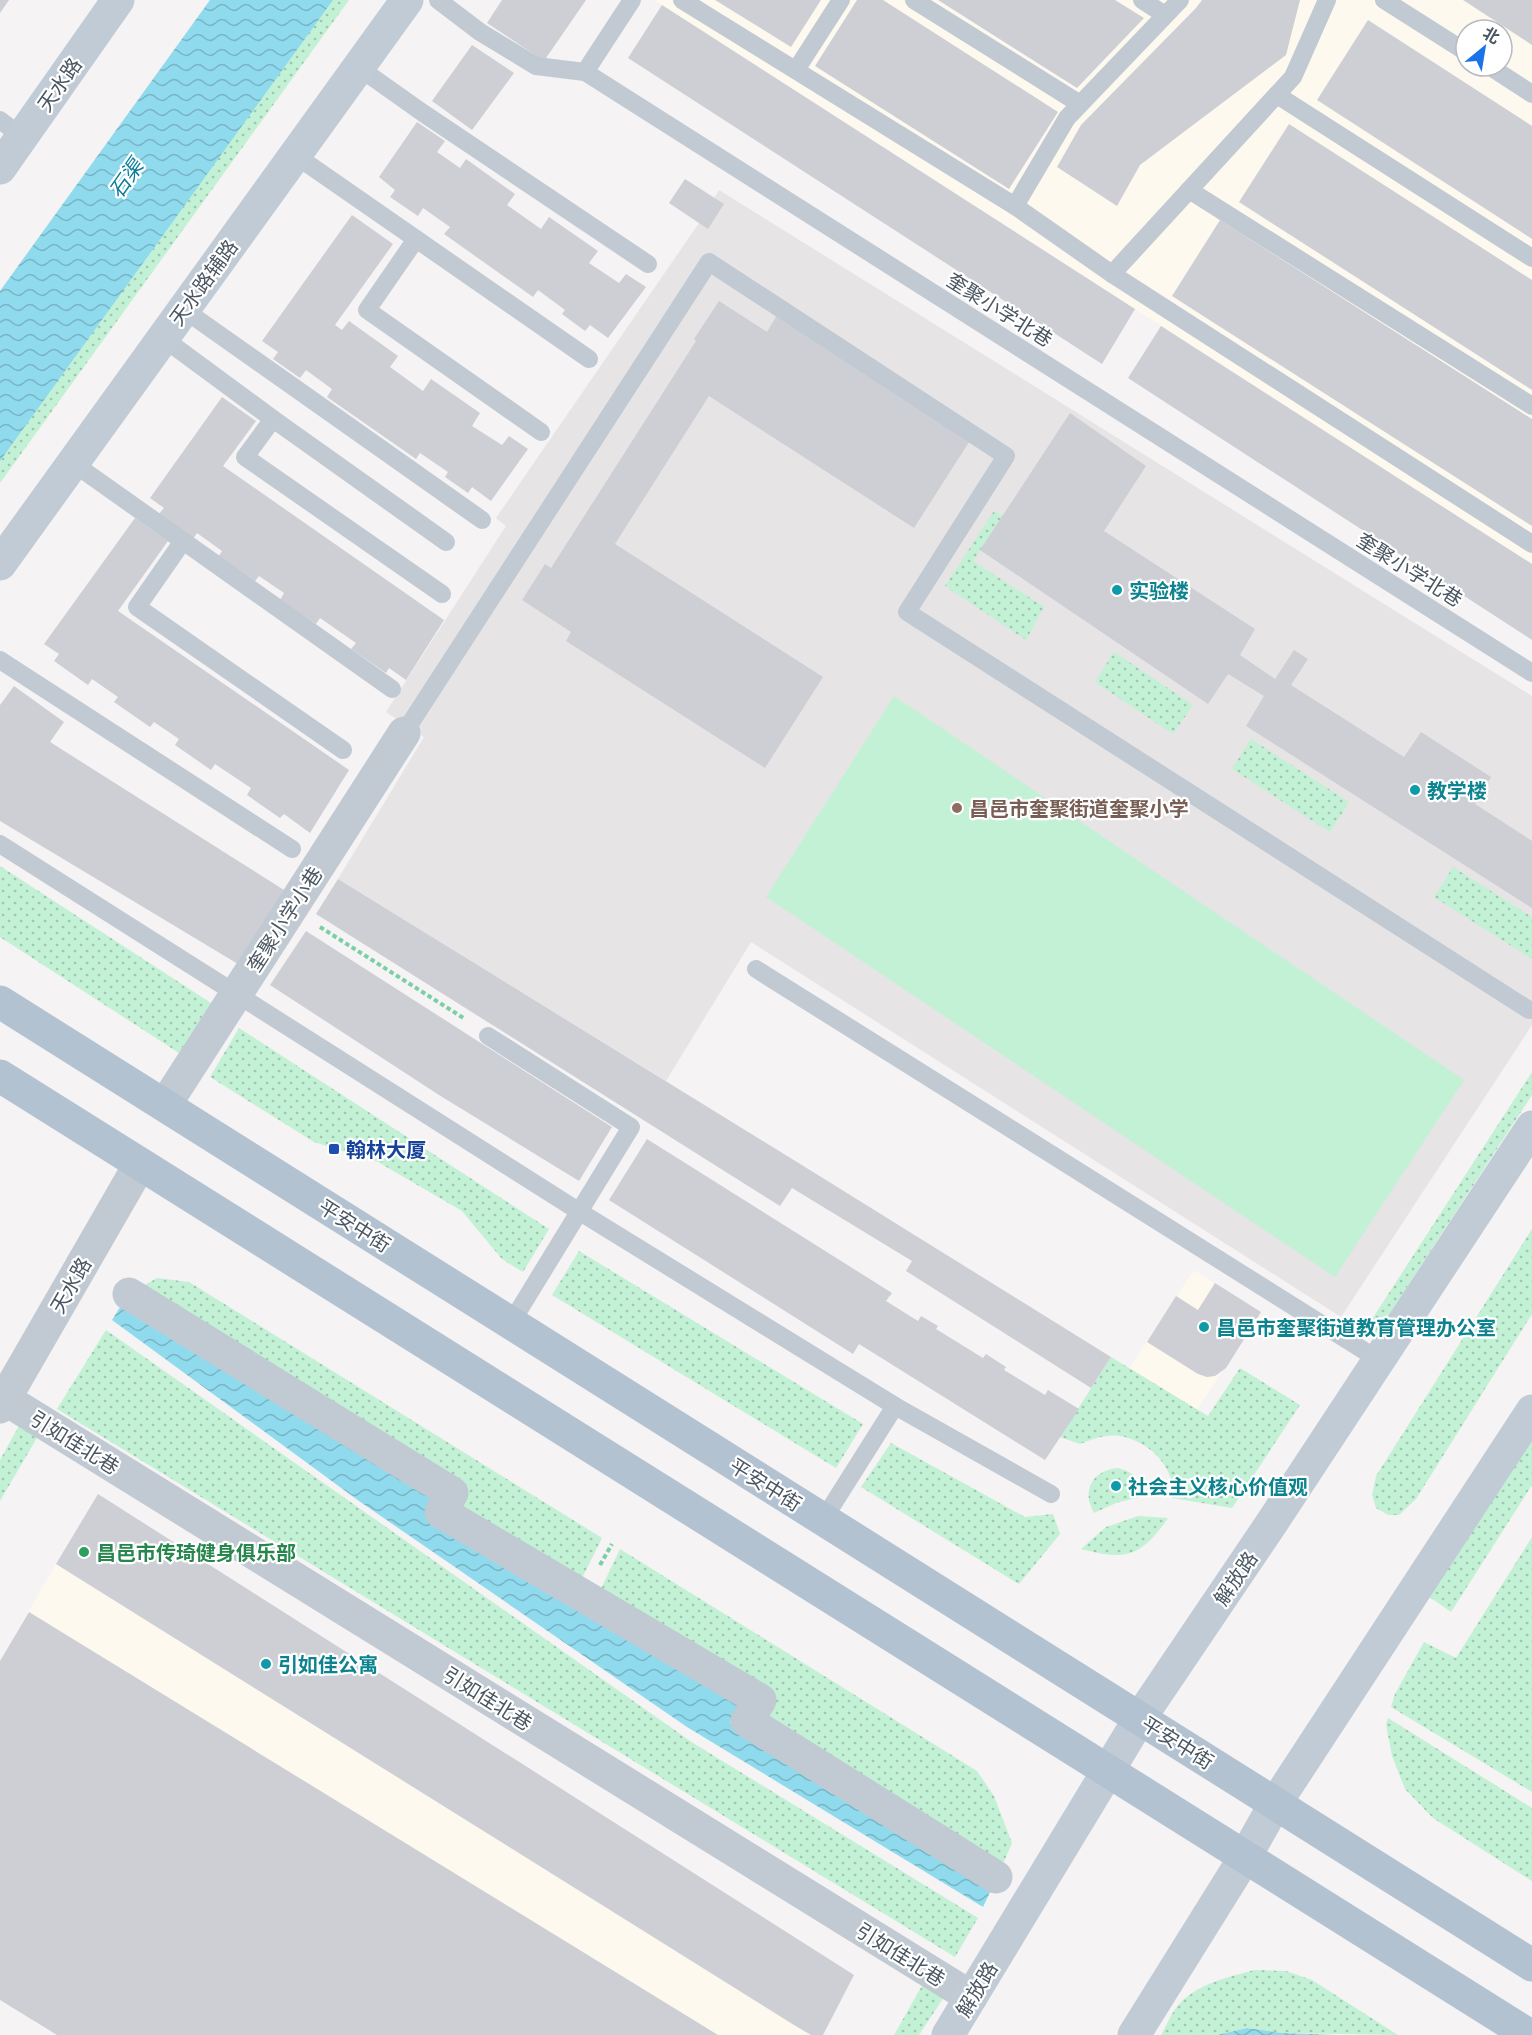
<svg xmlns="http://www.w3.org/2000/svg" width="1532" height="2035" font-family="'Exo 2','Noto Sans SC',sans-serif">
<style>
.commercial{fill:#fdf9ef;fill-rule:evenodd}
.education{fill:#e6e4e5}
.garden{fill:url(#garden-dots)}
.pitch{fill:#c3f1d5}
.water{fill:url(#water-waves)}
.building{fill:#cdcfd5}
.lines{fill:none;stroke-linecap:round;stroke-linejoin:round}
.path{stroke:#7ad0a6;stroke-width:4;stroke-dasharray:4.5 3;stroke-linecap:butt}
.lane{stroke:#c1cad2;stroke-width:18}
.street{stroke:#c1cad2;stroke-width:33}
.secondary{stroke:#c1cbd6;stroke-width:33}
.primary{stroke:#b3c2d1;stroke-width:33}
.culture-dot{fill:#0f9aa8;stroke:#fff;stroke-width:2}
.education-dot{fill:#8d6e63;stroke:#fff;stroke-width:2}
.transit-dot{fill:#1a4fb4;stroke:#fff;stroke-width:2}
.leisure-dot{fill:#2e9e5b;stroke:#fff;stroke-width:2}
.labels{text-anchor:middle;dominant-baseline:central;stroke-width:4.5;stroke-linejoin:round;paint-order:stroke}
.street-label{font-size:20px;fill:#4a5661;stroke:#fff}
.culture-label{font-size:20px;font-weight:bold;fill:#0d838f;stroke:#fff;text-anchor:start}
.education-label{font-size:20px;font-weight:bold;fill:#785e54;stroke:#fff;text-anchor:start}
.transit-label{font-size:20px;font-weight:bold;fill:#164399;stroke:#fff;text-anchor:start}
.leisure-label{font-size:20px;font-weight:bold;fill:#27864d;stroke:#fff;text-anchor:start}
.water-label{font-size:21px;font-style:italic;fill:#0c7c9b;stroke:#fff}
</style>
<defs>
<pattern id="garden-dots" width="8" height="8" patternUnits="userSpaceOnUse" patternTransform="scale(1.5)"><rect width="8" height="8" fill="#c3f1d5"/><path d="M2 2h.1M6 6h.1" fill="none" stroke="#a0c6b0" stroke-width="1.8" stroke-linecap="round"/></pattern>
<pattern id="water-waves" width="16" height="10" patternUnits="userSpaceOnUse" patternTransform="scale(1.5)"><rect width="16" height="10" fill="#90daee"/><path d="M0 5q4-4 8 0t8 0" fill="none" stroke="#78b4c4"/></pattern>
</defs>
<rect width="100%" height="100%" fill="#f5f3f3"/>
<g class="commercial">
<path d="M654 0H1532V564L1135 309ZM1466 30H1502V66H1466Z"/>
<polygon points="1194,1270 1261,1312 1197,1410 1129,1368"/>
<polygon points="56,1564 811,2035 57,2035 0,2000 0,1661"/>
</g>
<polygon class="education" points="719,190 1532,696 1532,1025 1341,1317 751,942 666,1081 338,879 424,737 386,712 506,526 496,518 699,223"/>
<g class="garden">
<polygon points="329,0 349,0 0,483 0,458"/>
<polygon points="994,511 1003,516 973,561 1044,607 1026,640 945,586"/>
<polygon points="1114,652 1193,705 1173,734 1095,682"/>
<polygon points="1251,739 1349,802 1330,832 1232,769"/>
<polygon points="0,866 211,1003 179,1053 0,937"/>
<polygon points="1453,867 1532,917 1532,959 1434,897"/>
<polygon points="239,1028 549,1229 523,1272 502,1259 462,1211 378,1162 314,1142 210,1077"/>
<polygon points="1532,1072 1532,1095 1375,1336 1365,1330"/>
<polygon points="1532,1229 1532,1314 1416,1499 1399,1515 1388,1515 1376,1508 1372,1495 1376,1476"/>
<polygon points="579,1251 863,1424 836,1468 552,1295"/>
<polygon points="157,1278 189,1282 602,1538 581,1580 458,1510 138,1289"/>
<polygon points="106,1330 693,1743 978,1918 955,1957 57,1409"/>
<path d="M1111 1357 1208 1416 1240 1368 1300 1405 1232 1508 1172 1498C1177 1468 1149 1441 1120 1436 1106 1434 1093 1439 1080 1444L1060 1437Z"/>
<polygon points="21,1422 38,1436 0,1501 0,1460"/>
<polygon points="1532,1436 1532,1485 1451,1612 1428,1596"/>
<polygon points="891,1443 1025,1517 1053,1514 1060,1534 1019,1584 861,1487"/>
<path d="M1118 1468C1133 1472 1143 1480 1143 1496L1116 1503 1094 1513C1081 1490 1093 1470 1118 1468Z"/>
<path d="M1138 1516 1168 1518C1141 1557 1126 1561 1081 1549L1106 1527Z"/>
<polygon points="1532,1537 1532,1792 1391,1707 1395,1694 1424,1642 1456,1658"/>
<polygon points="620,1549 977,1771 994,1796 1012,1843 1001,1868 766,1721 600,1591"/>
<polygon points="1388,1718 1532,1808 1532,1881 1433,1818 1405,1789 1392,1756 1386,1725"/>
<path d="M1255 1970 1286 1971 1312 1980 1398 2035 1282 2033 1247 2028 1217 2035H1161C1167 2025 1172 2011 1181 2002 1201 1983 1228 1977 1255 1970Z"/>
<polygon points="923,1984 944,1997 919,2035 894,2035"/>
</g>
<polygon class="pitch" points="894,696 1464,1080 1335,1277 766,897"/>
<g class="water">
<polygon points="210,0 333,0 0,461 0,291"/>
<polygon points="122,1304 435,1499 741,1703 730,1723 992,1888 983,1907 687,1727 359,1501 112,1320"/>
<polygon points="1247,2028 1282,2033 1336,2035 1217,2035"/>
</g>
<g class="building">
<polygon points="0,0 9,0 0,13"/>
<polygon points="502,0 586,0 544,61 487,23"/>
<polygon points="715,0 821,0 791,47"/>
<polygon points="857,0 883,0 1058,112 1009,189 815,66"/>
<polygon points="938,0 1115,0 1144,18 1077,88"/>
<polygon points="1202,0 1300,0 1286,55 1140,165 1117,206 1057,167 1081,125 1196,8"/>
<polygon points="1463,0 1532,0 1532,45"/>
<polygon points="662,5 1135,309 1102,364 628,58"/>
<polygon points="1368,20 1532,126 1532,239 1317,100"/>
<polygon points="472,45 514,73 472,130 432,101"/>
<polygon points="417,122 445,141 437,152 460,168 466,159 515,194 507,205 541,229 549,217 598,251 589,263 619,283 626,274 646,287 608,338 590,325 585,331 562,314 565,310 538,290 533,297 444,234 450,227 423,208 418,216 390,197 395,190 379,177"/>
<polygon points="1289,124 1532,280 1532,390 1239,202"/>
<polygon points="685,179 724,204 708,229 669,203"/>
<polygon points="352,215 393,244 335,325 342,330 349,321 398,356 390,367 423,391 431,379 480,413 472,426 502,445 509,436 528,449 491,501 472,487 468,493 445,477 448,472 420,453 416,459 327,397 332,389 306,370 300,378 273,359 278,352 262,341"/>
<polygon points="1220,220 1532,419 1532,526 1172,296"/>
<polygon points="719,301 767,332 777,315 971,439 914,528 709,396 615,544 823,677 765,768 566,641 571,632 522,600 545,564 551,568 696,341 694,339"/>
<polygon points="1161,326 1532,564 1532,640 1128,378"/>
<polygon points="222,397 256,421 223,466 444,620 406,680 389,668 386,673 351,649 356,643 320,618 316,624 280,600 284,593 259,576 255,581 219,556 222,551 197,533 193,539 158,515 164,508 150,498"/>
<polygon points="1070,413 1146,466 1104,531 1255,629 1240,655 1275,679 1294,650 1308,659 1291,685 1404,757 1421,732 1491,777 1475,804 1532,841 1532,908 1246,726 1264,696 1228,674 1208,704 980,550"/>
<polygon points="135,518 168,541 118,611 349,770 310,833 284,814 280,818 247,795 251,788 215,764 211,770 175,745 179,739 154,722 150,727 114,702 118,697 92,679 88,685 54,661 59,654 44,644"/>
<polygon points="14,686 64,722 50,742 284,890 238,964 0,821 0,705"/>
<polygon points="338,879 805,1167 1111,1357 1091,1388 906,1271 912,1261 792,1188 780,1206 316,914"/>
<polygon points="306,931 612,1127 579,1181 439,1095 270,985"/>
<polygon points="647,1139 892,1293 886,1301 918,1321 921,1316 938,1326 936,1329 983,1358 986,1354 1006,1367 1004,1370 1045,1395 1048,1390 1079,1409 1045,1460 859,1344 853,1354 609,1200"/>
<polygon points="1215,1283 1261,1312 1226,1368 1215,1376 1207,1377 1198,1374 1147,1342 1176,1296 1198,1310"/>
<polygon points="98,1494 854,1975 823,2035 811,2035 794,2025 56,1564"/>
<polygon points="29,1612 718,2035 57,2035 0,2000 0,1661"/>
</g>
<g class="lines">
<g class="path">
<polyline points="320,927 465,1019"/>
<polyline points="600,1565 612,1544"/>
</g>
<g class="lane">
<polyline points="438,0 480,32 536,66 585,72 1532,673"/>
<polyline points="682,0 1015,206 1112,274 1532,544"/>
<polyline points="914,0 1080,104"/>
<polyline points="1142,0 1165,15"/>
<polyline points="1384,0 1466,52"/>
<polyline points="1489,66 1532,94"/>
<polyline points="358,67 423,113 648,264"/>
<polyline points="796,70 841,0"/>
<polyline points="585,72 632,0"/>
<polyline points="1277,95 1532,258"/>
<polyline points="0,120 22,137"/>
<polyline points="295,155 589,359"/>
<polyline points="1189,190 1532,406"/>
<polyline points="1015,206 1067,118 1180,0"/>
<polyline points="416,239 367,310 541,432"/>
<polyline points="1112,274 1293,77 1327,0"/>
<polyline points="183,309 482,520"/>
<polyline points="163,338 273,419 245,457 442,594"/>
<polyline points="273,419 446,542"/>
<polyline points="73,463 392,689"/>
<polyline points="183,541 137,607 343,750"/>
<polyline points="0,660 292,849"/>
<polyline points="404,733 709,262 1006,456 907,612 1529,1010"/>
<polyline points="0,844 580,1212 895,1406 1051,1494"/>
<polyline points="756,969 1379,1360"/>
<polyline points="488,1036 631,1127 511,1323"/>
<polyline points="823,1520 895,1406"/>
</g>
<g class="street">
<polyline points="165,1105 404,733"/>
<polyline points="129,1294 452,1493 441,1512 760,1700 747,1721 996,1877"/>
<polyline points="5,1399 971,1997"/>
<polyline points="0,1407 140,1164"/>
</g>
<g class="secondary">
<polyline points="0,168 118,0"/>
<polyline points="0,564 407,0"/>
<polyline points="948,2035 1140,1718 1273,1521 1532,1127"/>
<polyline points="1134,2035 1245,1857 1275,1804 1532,1411"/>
</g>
<g class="primary">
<polyline points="0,1002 1532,1965"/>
<polyline points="0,1076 1529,2035"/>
</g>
</g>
<g class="culture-dot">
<circle cx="1117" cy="590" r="6"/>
<circle cx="1415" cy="790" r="6"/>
<circle cx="1204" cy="1327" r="6"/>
<circle cx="1116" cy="1486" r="6"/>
<circle cx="266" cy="1664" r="6"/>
</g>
<circle class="education-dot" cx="957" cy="808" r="6"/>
<rect class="transit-dot" x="328" y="1143" width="12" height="12" rx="3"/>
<circle class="leisure-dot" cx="84" cy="1552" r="6"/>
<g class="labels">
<g class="street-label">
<text transform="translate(59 84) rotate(-55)">天水路</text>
<text transform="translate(203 282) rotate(-54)">天水路辅路</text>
<text transform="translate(1000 309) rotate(32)">奎聚小学北巷</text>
<text transform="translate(1410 569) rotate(32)">奎聚小学北巷</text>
<text transform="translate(284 919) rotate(-57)">奎聚小学小巷</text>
<text transform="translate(355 1225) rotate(32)">平安中街</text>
<text transform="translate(70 1285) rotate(-60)">天水路</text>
<text transform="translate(75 1442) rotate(32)">引如佳北巷</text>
<text transform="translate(766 1484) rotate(32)">平安中街</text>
<text transform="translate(1235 1578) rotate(-56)">解放路</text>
<text transform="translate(488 1698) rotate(32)">引如佳北巷</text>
<text transform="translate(1178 1742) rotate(32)">平安中街</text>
<text transform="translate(901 1954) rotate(32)">引如佳北巷</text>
<text transform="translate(976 1989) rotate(-59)">解放路</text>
</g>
<g class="culture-label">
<text x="1129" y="590">实验楼</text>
<text x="1427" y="790">教学楼</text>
<text x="1216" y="1327">昌邑市奎聚街道教育管理办公室</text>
<text x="1128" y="1486">社会主义核心价值观</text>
<text x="278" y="1664">引如佳公寓</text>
</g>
<g class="education-label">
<text x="969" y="808">昌邑市奎聚街道奎聚小学</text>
</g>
<g class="transit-label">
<text x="346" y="1149">翰林大厦</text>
</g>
<g class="leisure-label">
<text x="96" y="1552">昌邑市传琦健身俱乐部</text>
</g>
<g class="water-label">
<text transform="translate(125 178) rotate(-55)">石渠</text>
</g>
</g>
<g transform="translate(1484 48) rotate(30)"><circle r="28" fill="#ffffff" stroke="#b7bbc0" stroke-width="1.5"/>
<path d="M0-4.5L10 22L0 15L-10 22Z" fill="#1a73e8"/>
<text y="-9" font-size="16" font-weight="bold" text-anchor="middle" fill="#4a5661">北</text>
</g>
</svg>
